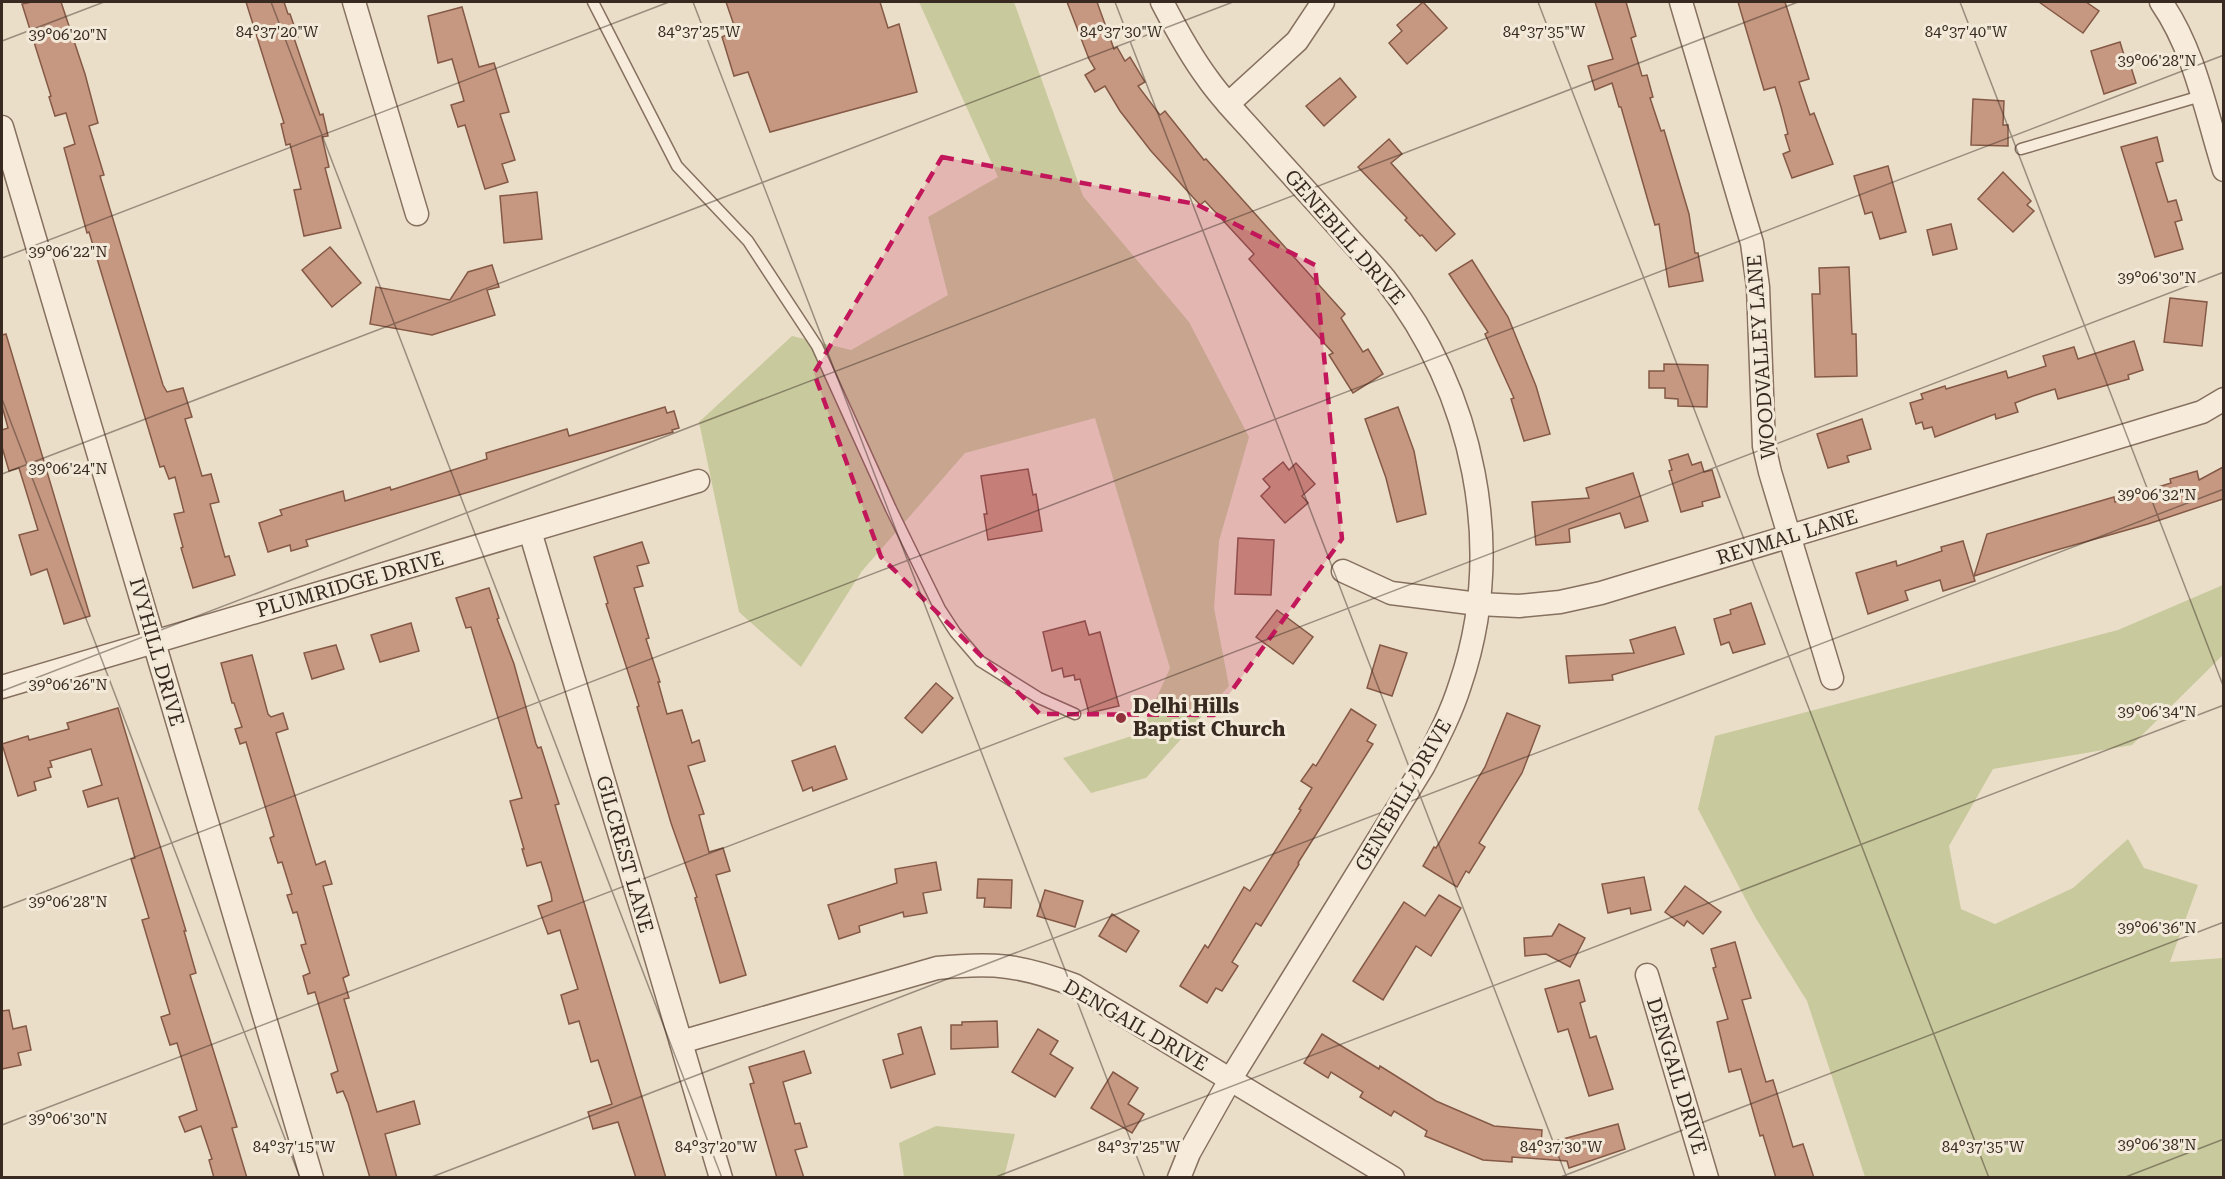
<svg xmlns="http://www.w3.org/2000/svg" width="2225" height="1179" font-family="'Roboto Serif',serif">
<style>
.green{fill:#c8c99d}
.building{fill:#c79881;stroke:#845946;stroke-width:1.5}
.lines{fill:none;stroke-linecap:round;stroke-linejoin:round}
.lane-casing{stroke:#86705f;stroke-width:13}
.street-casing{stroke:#86705f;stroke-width:25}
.lane{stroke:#f7ecdb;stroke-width:10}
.street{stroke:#f7ecdb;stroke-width:22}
.marked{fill:#c2185b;fill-opacity:0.2;stroke:#c2185b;stroke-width:4.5;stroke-dasharray:12 8;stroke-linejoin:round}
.ticks{fill:none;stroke:#382a21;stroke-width:1.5;stroke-opacity:0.45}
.poi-dot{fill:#91333c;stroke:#f3e9d8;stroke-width:2}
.labels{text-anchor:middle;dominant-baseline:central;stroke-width:6;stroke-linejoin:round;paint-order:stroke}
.street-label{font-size:20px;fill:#382a21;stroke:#f3e9d8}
.poi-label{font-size:20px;font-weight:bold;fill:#382a21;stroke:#f3e9d8;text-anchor:start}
.ticks-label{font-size:15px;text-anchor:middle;fill:#382a21;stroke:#f3e9d8;stroke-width:6;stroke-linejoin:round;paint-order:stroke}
</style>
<rect width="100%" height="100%" fill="#ebdec9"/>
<g class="green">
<polygon points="919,2 1014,2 1083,196 1189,322 1249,437 1219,541 1214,608 1229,686 1146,778 1091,793 1063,758 1141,733 1170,668 1095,418 965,453 862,571 801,667 739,612 699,422 792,336 851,350 948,295 928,217 998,177"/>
<polygon points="2223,585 2223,655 2132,745 1993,769 1949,846 1961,909 1995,924 2073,888 2128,839 2144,868 2198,885 2170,962 2223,958 2223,1177 1865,1177 1807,1001 1755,917 1698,809 1715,736 2118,630"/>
<polygon points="936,1126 1015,1134 1004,1177 904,1177 899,1143"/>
</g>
<g class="building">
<polygon points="32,2 61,2 85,74 98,123 89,126 104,175 100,176 163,385 167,392 183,388 192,417 185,419 202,476 211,474 219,502 210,504 225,557 229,556 235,575 193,588 181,548 183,547 174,514 184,512 175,477 169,479 164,466 160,467 89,232 87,233 64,148 75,144 66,113 55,116 49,97 51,96 22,4"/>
<polygon points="246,2 284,2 288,14 290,14 298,37 294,38 320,115 323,114 328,136 322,137 329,167 325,168 341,228 304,236 294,190 301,189 290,144 286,145 281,124 284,123"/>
<polygon points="726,2 880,2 888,28 899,24 917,92 770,132 748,72 734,76 722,37 736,31"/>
<polygon points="1067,2 1097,2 1114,49 1117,47 1125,61 1130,57 1145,82 1138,86 1160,115 1165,111 1204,160 1206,159 1345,314 1341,318 1363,352 1368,349 1383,374 1353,393 1329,355 1333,353 1249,259 1254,254 1205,201 1200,205 1151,151 1120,111 1105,86 1095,92 1085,75 1095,69 1089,59"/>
<polygon points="1423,2 1447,28 1407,64 1389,43 1402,31 1397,25"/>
<polygon points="1595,2 1626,2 1636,36 1631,38 1642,76 1647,75 1653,97 1650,98 1661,131 1664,130 1689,214 1695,253 1698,253 1703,281 1669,287 1659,224 1655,225 1621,107 1619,107 1612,83 1595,90 1588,66 1613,59"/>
<polygon points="1738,2 1785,2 1809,79 1799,82 1810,115 1814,113 1833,164 1792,178 1783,154 1790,151 1785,135 1788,134 1781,107 1775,87 1764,90"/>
<polygon points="2039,2 2086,2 2099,11 2083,33"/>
<polygon points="462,7 479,67 494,63 509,112 500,114 515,160 502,164 508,182 485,189 465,125 458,127 451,105 464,101 452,59 438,63 428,16"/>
<polygon points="2120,42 2127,65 2130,64 2136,83 2104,94 2091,51"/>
<polygon points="1340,78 1356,97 1324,126 1306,106"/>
<polygon points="1973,99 2004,101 2003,125 2008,125 2008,146 1971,145"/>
<polygon points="2157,137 2163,161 2156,163 2168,202 2176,200 2182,220 2175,222 2183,249 2155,257 2121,147"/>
<polygon points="1389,139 1402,154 1391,163 1455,234 1436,251 1422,235 1420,236 1405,220 1407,218 1358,167"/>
<polygon points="1888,166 1906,232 1880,239 1872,212 1865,214 1854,176"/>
<polygon points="2003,172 2031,201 2027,205 2034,211 2013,232 1978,199"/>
<polygon points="537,192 542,239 504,243 500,196"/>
<polygon points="1951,224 1957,249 1933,255 1927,230"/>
<polygon points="330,247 361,283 332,307 302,270"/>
<polygon points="1472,260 1508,317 1536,386 1550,434 1524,441 1511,399 1514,398 1485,334 1488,332 1449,274"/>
<polygon points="492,265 499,287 487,290 495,315 432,335 370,324 376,287 450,300 468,272"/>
<polygon points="1849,267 1852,334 1856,334 1857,376 1815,377 1812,294 1820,294 1819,268"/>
<polygon points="2170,298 2207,302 2202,346 2164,342"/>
<polygon points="6,334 90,616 64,624 47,569 31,575 19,535 38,530 19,468 9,471 2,447 2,430 8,428 2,406 2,335"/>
<polygon points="2134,341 2143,370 2128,375 2129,379 2058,399 2055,389 2033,396 2015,403 2018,412 1996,419 1995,414 1935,437 1932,427 1924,429 1922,422 1916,424 1910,403 1923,399 1921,394 1945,386 1946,389 2006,371 2008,378 2046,366 2043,356 2074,347 2078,359"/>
<polygon points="1664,364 1708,365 1707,407 1678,406 1678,399 1665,398 1665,388 1649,388 1649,371 1664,371"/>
<polygon points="665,407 667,413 674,411 679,428 672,430 673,432 306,540 308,546 291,551 290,545 268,552 259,523 282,515 280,510 343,491 345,501 390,487 391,490 487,459 486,453 567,429 569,436"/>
<polygon points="1398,407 1414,451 1426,514 1397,522 1386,478 1365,419"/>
<polygon points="1862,419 1871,449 1847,456 1849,462 1828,468 1817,434"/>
<polygon points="1688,454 1692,465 1701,462 1704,472 1712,470 1720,497 1702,502 1703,506 1681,512 1669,471 1672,470 1669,460"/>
<polygon points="1283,462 1289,470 1296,463 1315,484 1302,496 1308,503 1285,523 1261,496 1270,487 1263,479"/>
<polygon points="2223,467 2223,499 2148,524 2046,553 1974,576 1987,534 2114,497 2115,502 2156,490 2155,488 2171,483 2170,479 2197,471 2199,480"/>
<polygon points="1028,469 1033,495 1036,494 1042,531 988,540 984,514 987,514 981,476"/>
<polygon points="1633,473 1648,521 1625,528 1620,513 1569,529 1570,542 1536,545 1532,502 1589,498 1586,488"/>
<polygon points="1238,538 1274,540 1271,595 1235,594"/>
<polygon points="1963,541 1975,581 1943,591 1940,580 1905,591 1908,600 1868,614 1856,573 1896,561 1897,566 1942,551 1941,547"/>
<polygon points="642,542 649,563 637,566 643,586 634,588 649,638 646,639 660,682 658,682 667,714 682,710 692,743 699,740 705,761 688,766 704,814 699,815 709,852 723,848 730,871 716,875 746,975 720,983 695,898 697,897 671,823 637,707 639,706 606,604 608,603 594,557"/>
<polygon points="489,588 499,618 497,619 514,664 536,744 538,748 541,747 559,804 555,805 666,1178 636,1178 618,1122 593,1129 588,1112 612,1104 598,1060 591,1062 579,1021 569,1024 561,995 578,989 560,930 548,934 538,906 552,901 551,894 541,862 527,866 522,849 524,849 510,801 522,798 471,627 466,628 456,598"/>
<polygon points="1751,603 1765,644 1733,653 1729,642 1721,645 1714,619 1731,614 1730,610"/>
<polygon points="1277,610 1313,637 1293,664 1256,637"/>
<polygon points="1085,621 1089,635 1100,632 1119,706 1089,713 1080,679 1075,680 1074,675 1064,677 1062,668 1052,671 1043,632"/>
<polygon points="411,623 419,651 380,662 371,635"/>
<polygon points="1675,627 1684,654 1612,675 1613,680 1569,683 1566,656 1634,653 1630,640"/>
<polygon points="336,645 344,669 312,679 304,653"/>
<polygon points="1380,645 1407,653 1392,696 1367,688"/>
<polygon points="252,655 268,714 271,717 283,713 288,729 276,733 282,753 316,865 325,861 332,884 323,886 349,975 343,978 349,998 344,999 377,1112 414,1101 420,1124 385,1134 397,1178 370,1178 348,1103 343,1091 337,1093 331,1074 338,1071 315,992 308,994 303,976 310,973 301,945 306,944 297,912 293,913 287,895 292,894 282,862 278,863 270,838 274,836 246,742 240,744 235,729 242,727 234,703 232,703 221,663"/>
<polygon points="936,683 953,698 922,733 905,718"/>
<polygon points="118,708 186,931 184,931 196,973 190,975 237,1127 232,1128 247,1178 214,1178 209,1160 212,1159 201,1126 185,1132 179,1117 197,1110 177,1043 170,1045 161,1017 170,1014 142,920 149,918 131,859 135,858 118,798 88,807 83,791 102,785 91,749 50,761 52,767 48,768 51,777 34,782 36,790 18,796 2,744 28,736 29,740 69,729 67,723"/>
<polygon points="1351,709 1376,725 1367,741 1373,744 1298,863 1299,864 1261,926 1256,923 1232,962 1238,966 1222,991 1216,988 1207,1003 1180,986 1205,945 1208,948 1244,887 1250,891 1301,810 1299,809 1312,788 1301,781 1313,764 1316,766"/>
<polygon points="1507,713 1540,726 1522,773 1479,843 1485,847 1469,873 1466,871 1457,887 1423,866 1434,847 1436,848 1485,767"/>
<polygon points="835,746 847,779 813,791 812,787 803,791 792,761"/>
<polygon points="936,862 941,890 923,893 927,913 904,917 903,912 859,926 860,932 839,939 828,905 897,883 895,869"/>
<polygon points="1644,877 1651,910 1631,914 1630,908 1608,913 1602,884"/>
<polygon points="978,879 1012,880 1011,908 984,907 985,898 977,898"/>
<polygon points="1685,886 1721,912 1703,934 1687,921 1684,926 1665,912"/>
<polygon points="1045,890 1083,901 1075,927 1037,916"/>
<polygon points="1439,895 1461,908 1431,956 1416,946 1383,1000 1353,981 1404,902 1425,916"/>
<polygon points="1112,914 1139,931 1126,952 1099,936"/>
<polygon points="1559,924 1585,938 1570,967 1546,954 1525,956 1524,938 1552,936"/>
<polygon points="1735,942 1751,998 1742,1000 1766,1082 1773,1080 1793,1147 1803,1144 1814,1178 1776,1178 1763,1135 1760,1136 1741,1069 1729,1072 1717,1022 1728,1019 1713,968 1716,967 1711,949"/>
<polygon points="1579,980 1585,1001 1580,1003 1590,1038 1596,1036 1613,1089 1589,1096 1568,1029 1558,1032 1545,989"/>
<polygon points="9,1010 13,1029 26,1026 31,1050 18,1053 21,1065 2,1069 2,1011"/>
<polygon points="997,1021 998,1047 951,1049 951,1025 962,1025 962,1022"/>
<polygon points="921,1027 935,1074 891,1088 883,1060 903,1054 898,1034"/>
<polygon points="1038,1029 1058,1041 1050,1054 1073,1068 1055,1097 1012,1072"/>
<polygon points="1322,1034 1379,1069 1380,1066 1436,1101 1494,1126 1542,1130 1541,1145 1618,1124 1625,1149 1569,1168 1567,1161 1512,1157 1512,1162 1483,1160 1425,1136 1427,1131 1394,1111 1391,1116 1360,1097 1363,1092 1331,1072 1328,1078 1304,1063"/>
<polygon points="804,1051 811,1073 783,1082 795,1124 800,1123 807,1147 795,1150 804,1178 777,1178 750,1084 754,1083 749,1067"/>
<polygon points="1113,1072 1138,1088 1128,1104 1144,1114 1132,1133 1091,1108"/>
</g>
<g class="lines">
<g class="lane-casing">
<g id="lane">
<polyline points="593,2 677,166 748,241 817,346 891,509 940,609 955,632 980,661 1039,698 1075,714"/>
<polyline points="2021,149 2201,96"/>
</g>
</g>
<g class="street-casing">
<g id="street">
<polyline points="354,2 417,214"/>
<path d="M1162 2C1176 29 1190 55 1208 79 1222 99 1239 116 1255 134 1284 167 1314 199 1343 232 1357 248 1372 263 1385 279 1474 392 1507 547 1460 685 1451 714 1437 740 1423 767L1230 1080 1189 1153 1179 1178"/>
<polyline points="1681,2 1752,243 1758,287 1764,446 1770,472 1832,678"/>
<path d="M2161 2C2195 51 2206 113 2224 170"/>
<polyline points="1228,104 1297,41 1323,2"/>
<polyline points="2,127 312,1178"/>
<polyline points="530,531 721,1178"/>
<polyline points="1343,571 1391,593 1478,604 1519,606 1560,602 1601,593 2202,412 2224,399"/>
<polyline points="2,687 698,481"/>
<polyline points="1647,975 1707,1178"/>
<path d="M681 1042 937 968C994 962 1020 965 1074 985L1393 1178"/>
</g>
</g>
<use href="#lane" class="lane"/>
<use href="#street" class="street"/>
</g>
<path class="marked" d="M942 157 1196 204 1315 265 1342 539 1214 715 1040 714 881 557 814 373Z"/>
<path class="ticks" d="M271 2 722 1178M693 2 1145 1178M1115 2 1567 1178M1538 2 1989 1178M1960 2 2224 688M2 41 104 2M2 258 669 2M2 399 300 1178M2 474 1233 2M2 691 1798 2M2 908 2224 55M2 1125 2224 272M429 1178 2224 489M993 1178 2224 705M1558 1178 2224 922M2123 1178 2224 1139"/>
<circle class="poi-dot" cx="1121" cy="718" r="6"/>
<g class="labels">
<g class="street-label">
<text transform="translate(1345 237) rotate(49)">GENEBILL DRIVE</text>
<text transform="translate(1761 357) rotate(-94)">WOODVALLEY LANE</text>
<text transform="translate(1787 537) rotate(-17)">REVMAL LANE</text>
<text transform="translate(350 584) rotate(-16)">PLUMRIDGE DRIVE</text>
<text transform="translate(157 652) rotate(74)">IVYHILL DRIVE</text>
<text transform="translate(1403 795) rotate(-60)">GENEBILL DRIVE</text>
<text transform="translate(625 854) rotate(74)">GILCREST LANE</text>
<text transform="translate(1136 1025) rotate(30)">DENGAIL DRIVE</text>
<text transform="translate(1677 1076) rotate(73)">DENGAIL DRIVE</text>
</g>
<g class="poi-label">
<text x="1133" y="706">Delhi Hills<tspan x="1133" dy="23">Baptist Church</tspan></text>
</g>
</g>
<g class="ticks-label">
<text x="277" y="37">84°37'20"W</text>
<text x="699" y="37">84°37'25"W</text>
<text x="1121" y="37">84°37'30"W</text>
<text x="1544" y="37">84°37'35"W</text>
<text x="1966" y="37">84°37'40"W</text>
<text x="68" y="40">39°06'20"N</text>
<text x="2157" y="66">39°06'28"N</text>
<text x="68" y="257">39°06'22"N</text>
<text x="2157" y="283">39°06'30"N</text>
<text x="68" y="474">39°06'24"N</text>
<text x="2157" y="500">39°06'32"N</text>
<text x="68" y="690">39°06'26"N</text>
<text x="2157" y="717">39°06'34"N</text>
<text x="68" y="907">39°06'28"N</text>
<text x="2157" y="933">39°06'36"N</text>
<text x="68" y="1124">39°06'30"N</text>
<text x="2157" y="1150">39°06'38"N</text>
<text x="294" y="1152">84°37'15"W</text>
<text x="716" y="1152">84°37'20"W</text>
<text x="1139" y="1152">84°37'25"W</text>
<text x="1561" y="1152">84°37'30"W</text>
<text x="1983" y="1152">84°37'35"W</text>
</g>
<rect width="2225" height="1179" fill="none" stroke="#382a21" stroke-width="6"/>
</svg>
